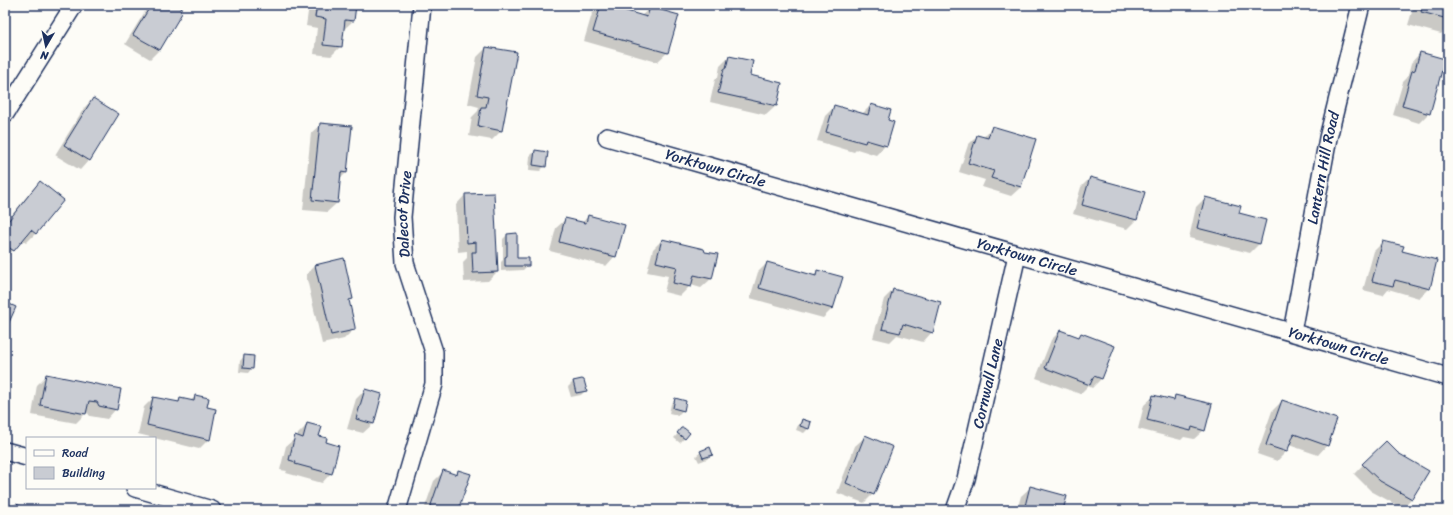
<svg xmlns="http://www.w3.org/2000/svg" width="1453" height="515" font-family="Sriracha,sans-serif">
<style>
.shadow{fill:#0003}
.building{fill:#c9ccd3;stroke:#1b2f5e}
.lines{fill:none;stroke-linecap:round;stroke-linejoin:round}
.minor-casing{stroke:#1b2f5e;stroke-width:20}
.minor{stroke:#fdfcf7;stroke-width:17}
.labels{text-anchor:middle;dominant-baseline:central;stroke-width:3.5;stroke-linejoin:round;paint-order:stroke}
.street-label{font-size:15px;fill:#1b2f5e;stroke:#fdfcf7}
</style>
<rect width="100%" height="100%" fill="#fdfcf7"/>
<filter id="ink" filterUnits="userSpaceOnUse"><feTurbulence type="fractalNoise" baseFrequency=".025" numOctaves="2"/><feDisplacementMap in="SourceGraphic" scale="8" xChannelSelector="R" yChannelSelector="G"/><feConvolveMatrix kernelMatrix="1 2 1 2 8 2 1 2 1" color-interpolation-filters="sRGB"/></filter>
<g filter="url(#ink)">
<g class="shadow">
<polygon points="149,5 182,5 178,12 181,13 159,50 150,59 125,44"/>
<polygon points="309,5 355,5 353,21 343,30 341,46 331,56 314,54 317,28 306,26"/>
<polygon points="601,5 641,16 650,8 678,15 667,53 657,62 584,41 592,14"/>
<polygon points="1414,5 1448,5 1448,27 1441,34 1408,25"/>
<polygon points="486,48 501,131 492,140 469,136 472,117 478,111 479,107 468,104 477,57"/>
<polygon points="1420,53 1429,113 1419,123 1393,115 1403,82 1407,78 1411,63"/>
<polygon points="729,57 749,76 781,84 776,106 766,115 710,102 715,80 718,77 720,66"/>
<polygon points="93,99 89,160 80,170 55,155 84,108"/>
<polygon points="871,105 887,121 886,145 876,155 857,149 854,152 817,141 825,116 834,107 862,114"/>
<polygon points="321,124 346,173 339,180 337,203 327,212 303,210 311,133"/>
<polygon points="992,127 1021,187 1011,196 982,187 985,180 959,172 968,145 977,136 983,138"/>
<polygon points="535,151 545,166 540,171 529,170 530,156"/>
<polygon points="1090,178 1137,219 1127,229 1073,214 1081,187"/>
<polygon points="40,182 62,200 35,234 26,243 22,240 5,259 5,224 31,191"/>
<polygon points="465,195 497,272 488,281 464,282 463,262 467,258 467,251 458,252 456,205"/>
<polygon points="1205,198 1238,214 1259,244 1250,253 1189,238 1196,207"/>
<polygon points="588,216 615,256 606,266 550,251 556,228 566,219 582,223"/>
<polygon points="507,235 516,259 528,265 523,270 501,271 501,262 503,260 503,239"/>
<polygon points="662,240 711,279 701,288 691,285 680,296 664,292 668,276 647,272 653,249"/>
<polygon points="1383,242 1401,252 1429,288 1419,298 1388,289 1383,295 1363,290 1374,251"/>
<polygon points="767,263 813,276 818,271 842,278 832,309 823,318 750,298 758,272"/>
<polygon points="316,265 352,298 348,302 354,329 344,339 322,344 306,275"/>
<polygon points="893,290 932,332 923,342 897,335 890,342 873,338 884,299"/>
<polygon points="1060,331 1078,338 1081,334 1101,379 1092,388 1088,386 1080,394 1036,378 1051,340"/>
<polygon points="244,356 252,368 248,373 239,372 240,361"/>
<polygon points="47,375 116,409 107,419 90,416 86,411 85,414 76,423 32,415 37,385"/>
<polygon points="583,381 586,390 581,395 571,397 568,387 573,382"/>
<polygon points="365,390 381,394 373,424 363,433 347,429 356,399"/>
<polygon points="196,396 206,408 209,439 199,449 138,434 144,407 153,398 177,403 180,399 190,401"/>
<polygon points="1154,396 1171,401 1176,396 1204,430 1194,439 1184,437 1181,440 1138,429 1144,405"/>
<polygon points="676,399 683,410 678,415 669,413 671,404"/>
<polygon points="1282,401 1327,445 1318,455 1289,445 1286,452 1277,461 1257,454 1272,411"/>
<polygon points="802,420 808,429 804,433 796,430 798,425"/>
<polygon points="307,425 325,443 331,473 322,483 286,473 287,471 280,470 286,446 297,437 298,434"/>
<polygon points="682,429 689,433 680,443 674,438"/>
<polygon points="865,437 873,494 864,503 837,493 855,446"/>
<polygon points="1384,443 1397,454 1427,471 1411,499 1402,508 1371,491 1354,474"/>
<polygon points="701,452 712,454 707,459 699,462 696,456"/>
<polygon points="459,471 457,510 424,510 434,481 443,472 454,476"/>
<polygon points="1031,487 1062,510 1017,510 1021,496"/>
<polygon points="815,507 818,510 813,510"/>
</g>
<g class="building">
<polygon points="151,5 183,5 180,11 182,13 160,50 133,35"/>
<polygon points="317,5 356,5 354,21 345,20 342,47 323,45 326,19 315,17"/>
<polygon points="601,5 606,5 647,17 650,7 679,15 668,53 593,32"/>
<polygon points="1423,5 1448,5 1448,19 1421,12"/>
<polygon points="486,47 517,52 502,131 478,126 481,107 486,107 488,97 477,95"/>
<polygon points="1420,52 1445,59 1430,114 1402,106 1412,71 1415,70"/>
<polygon points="729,56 753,61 750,75 782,83 777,106 718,93 724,69 726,68"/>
<polygon points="93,98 119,114 90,161 64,145"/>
<polygon points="871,104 891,110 888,120 894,122 887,146 866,140 865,143 826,132 834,105 868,115"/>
<polygon points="320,123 352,126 347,173 341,172 338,203 312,200"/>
<polygon points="992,126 1036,139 1021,187 991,178 994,171 968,163 977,135 988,138"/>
<polygon points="535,150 548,152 546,167 533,165"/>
<polygon points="1090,177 1145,192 1137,220 1082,205"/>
<polygon points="40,181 64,200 36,234 31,230 14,251 5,245 5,225"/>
<polygon points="494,193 498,272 473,273 472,252 476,252 476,242 467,243 465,194"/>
<polygon points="1205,197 1241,206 1239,213 1266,220 1260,244 1197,228"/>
<polygon points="588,215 625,225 616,257 559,242 565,218 586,223"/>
<polygon points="517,233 517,258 529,258 529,266 505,266 505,257 507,256 507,234"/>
<polygon points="662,239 704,249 705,252 718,254 712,279 694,275 691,287 673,283 677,267 656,262"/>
<polygon points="1383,241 1404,246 1402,251 1437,260 1430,289 1395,280 1393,286 1372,281"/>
<polygon points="344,258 353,299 349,300 355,327 355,330 331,335 315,265"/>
<polygon points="767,262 816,276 817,270 843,277 833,309 759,288"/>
<polygon points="893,289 941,302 933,333 903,324 900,333 882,329"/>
<polygon points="5,302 16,307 6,329 5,329"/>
<polygon points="1060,330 1079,337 1081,333 1115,346 1102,379 1094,376 1090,385 1045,368"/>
<polygon points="244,355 254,356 253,369 243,368"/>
<polygon points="46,374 121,389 117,410 99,406 97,402 89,401 86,414 40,405"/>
<polygon points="582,379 584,380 587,391 576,393 573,381"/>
<polygon points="365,389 382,394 374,424 356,419"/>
<polygon points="195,395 209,398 207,407 216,409 210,440 147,425 153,397 179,402 180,398 194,401"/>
<polygon points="1153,395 1174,400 1175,395 1212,404 1205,431 1192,427 1191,431 1147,420"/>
<polygon points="675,398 686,401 684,411 673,408"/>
<polygon points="1282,400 1337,419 1328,446 1294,434 1287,452 1266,445"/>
<polygon points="802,419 811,422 809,429 800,426"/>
<polygon points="307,423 322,427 319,436 327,438 326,442 339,446 332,474 295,464 296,462 289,460 295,435 303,438"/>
<polygon points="681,428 684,428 690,433 685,439 677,433"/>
<polygon points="865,435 893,447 874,495 846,483"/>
<polygon points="1386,441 1398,453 1429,471 1412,499 1380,481 1362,464 1384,443"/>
<polygon points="710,447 713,455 703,458 700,451"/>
<polygon points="443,470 457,475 458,470 471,474 458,510 432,510 433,507 431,505"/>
<polygon points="1030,486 1067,496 1063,510 1026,510 1027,506 1025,506"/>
<polygon points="16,504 30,510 13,510"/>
</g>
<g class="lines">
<g class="minor-casing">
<g id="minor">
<polyline points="5,114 74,5"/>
<path id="s1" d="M607 137 1448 377"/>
<path id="s2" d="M1292 332 1328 138 1361 5"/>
<polyline points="5,451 27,457"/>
<polyline points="135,488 212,510"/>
<path id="s3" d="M397 510 434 384V352L405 263 402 217 422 5"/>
<path id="s4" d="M955 510 966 479 1017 255"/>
</g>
</g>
<use href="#minor" class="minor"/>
</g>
</g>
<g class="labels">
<g class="street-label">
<text stroke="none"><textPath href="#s1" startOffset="113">Yorktown Circle</textPath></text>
<text stroke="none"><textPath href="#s2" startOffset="167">Lantern Hill Road</textPath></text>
<text stroke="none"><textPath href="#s3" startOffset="306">Dalecot Drive</textPath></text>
<text stroke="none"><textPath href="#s1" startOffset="437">Yorktown Circle</textPath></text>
<text stroke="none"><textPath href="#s1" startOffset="761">Yorktown Circle</textPath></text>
<text stroke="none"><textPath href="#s4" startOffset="131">Cornwall Lane</textPath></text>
</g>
</g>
<rect width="1453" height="515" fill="none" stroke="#fdfcf7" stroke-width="20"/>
<rect x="10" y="10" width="1433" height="495" fill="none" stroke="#1b2f5e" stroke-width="1.5" filter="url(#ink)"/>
<rect x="26" y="437" width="130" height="52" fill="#fdfcf7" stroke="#a3aaba"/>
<rect x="34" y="450" width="20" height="6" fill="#fdfcf7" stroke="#a3aaba"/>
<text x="62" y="457" font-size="12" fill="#1b2f5e">Road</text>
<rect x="34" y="467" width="20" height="12" fill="#c9ccd3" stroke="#a3aaba"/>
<text x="62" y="477" font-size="12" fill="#1b2f5e">Building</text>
<g transform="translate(46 46) rotate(189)" stroke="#fdfcf7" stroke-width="3" paint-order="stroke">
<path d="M0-3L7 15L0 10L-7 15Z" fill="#1b2f5e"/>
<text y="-6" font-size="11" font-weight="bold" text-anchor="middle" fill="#1b2f5e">N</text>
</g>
</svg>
